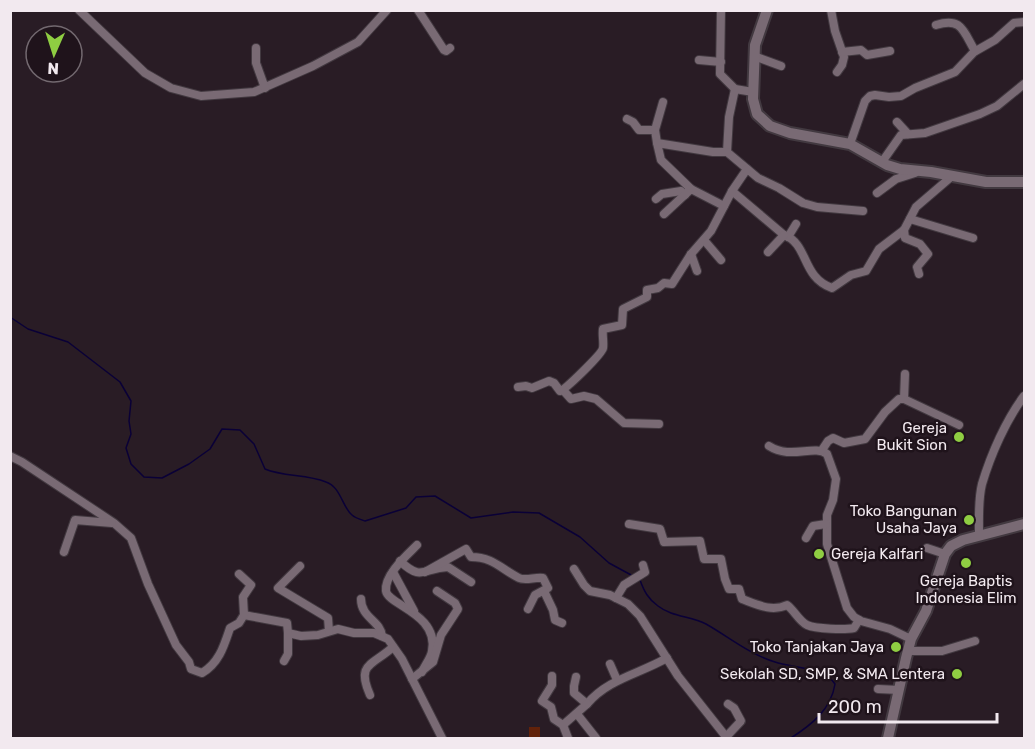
<svg xmlns="http://www.w3.org/2000/svg" width="1035" height="749" font-family="Rubik,sans-serif">
<style>
.green{fill:#62220a}
.lines{fill:none;stroke-linecap:round;stroke-linejoin:round}
.stream{stroke:#0a0037;stroke-width:1.5}
.street-casing{stroke:#423940;stroke-width:10}
.secondary-casing{stroke:#423940;stroke-width:14}
.street{stroke:#796a74;stroke-width:8}
.secondary{stroke:#796a74;stroke-width:10}
.poi-dot{fill:#8fcd42;stroke:#1f131b;stroke-width:2}
.labels{text-anchor:middle;dominant-baseline:central;stroke-width:5;stroke-linejoin:round;paint-order:stroke}
.poi-label{font-size:15px;fill:#f2e9ef;stroke:#1f131b;text-anchor:end}
</style>
<rect width="100%" height="100%" fill="#291c25"/>
<rect class="green" x="529" y="727" width="11" height="11"/>
<g class="lines">
<g class="stream">
<path d="M10 317 28 329 68 342 120 382 131 401 129 421 131 434 126 448 131 464 144 477 162 478 189 464 210 449 222 429 240 430 254 444 265 469C284 477 306 474 326 482 341 487 342 507 352 515 355 518 362 520 365 521L406 508 416 497 435 496 471 518 513 512 539 513 580 537 609 563 633 576"/>
<path d="M640 580C644 591 648 599 658 606 672 617 691 616 706 624 729 637 749 654 775 662 793 668 824 667 835 684 831 710 811 725 791 738"/>
</g>
<g class="street-casing">
<g id="street">
<polyline points="79,10 145,73 171,88 201,96 254,92 313,66 358,42 387,10"/>
<polyline points="418,10 444,50 446,51 450,48"/>
<polyline points="721,10 720,74 735,89"/>
<polyline points="831,10 835,31 844,57 842,65 837,72"/>
<path d="M936 25C962 17 963 31 975 51"/>
<polyline points="256,48 256,63 265,88"/>
<polyline points="842,52 861,50 867,55 890,51"/>
<polyline points="754,56 781,66"/>
<polyline points="699,60 721,62"/>
<polyline points="753,92 735,89 729,117 727,152 758,178 779,188 803,203 817,207 863,211"/>
<polyline points="663,102 655,130 657,143 713,152 727,152"/>
<polyline points="627,119 633,122 639,130 655,130"/>
<polyline points="897,122 908,134"/>
<polyline points="657,143 661,160 691,189"/>
<polyline points="850,144 865,101 870,96 875,95 889,97 901,96 915,88 955,72 974,52 995,40 1014,23 1024,22"/>
<polyline points="882,162 901,135 925,133 980,114 997,106 1024,84"/>
<path d="M732 191 784 235C809 244 801 277 832 288L851 275 866 271 879 249 904 230 916 207 951 177"/>
<polyline points="877,193 896,179 915,173"/>
<polyline points="656,199 662,194 681,191 685,195"/>
<polyline points="664,214 691,189 724,206"/>
<polyline points="910,219 973,238"/>
<polyline points="904,230 905,238 920,244 928,254 917,267 919,274"/>
<polyline points="788,237 796,224"/>
<polyline points="704,240 721,260"/>
<polyline points="768,252 784,235"/>
<polyline points="691,254 697,271"/>
<path d="M518 387 526 386 532 388 549 381 554 383 560 391C565 390 602 354 603 348 604 342 602 335 603 329L622 325 623 309 647 297V290L658 288 664 283 672 284 691 254 711 231 732 191 747 169"/>
<polyline points="563,390 571,399 584,396 596,399 624,423 659,424"/>
<polyline points="904,399 905,374"/>
<path d="M769 446C791 460 814 444 827 454L836 479 833 500 827 515V544L847 608 854 617 861 621 890 629 911 639"/>
<polyline points="822,450 828,441 833,438 844,443 865,439 885,412 899,399 904,399 959,425"/>
<path d="M10 456 22 462 114 523 131 538 148 584 176 645 189 662 191 669 202 673C219 663 224 646 230 628L239 623 244 615 287 623 288 633 301 636 318 635 338 629 354 633H374L388 639 402 659 442 738"/>
<path d="M629 524 660 529 664 542 700 541 704 559H721L725 579 729 589H739L742 599C758 605 772 612 787 605 794 610 799 621 807 625 816 629 845 630 854 628L859 620"/>
<path d="M979 535C979 518 978 500 982 484 991 454 1006 420 1024 396"/>
<polyline points="806,538 813,526 826,524"/>
<path d="M417 545C407 555 384 575 386 591 388 605 439 614 432 651 431 658 425 665 422 672"/>
<polyline points="927,548 945,554"/>
<polyline points="64,552 75,520 112,523"/>
<path d="M400 561C422 582 423 568 448 567L471 582"/>
<polyline points="300,566 278,588 328,618 329,631"/>
<polyline points="574,569 584,585 590,591 610,595 628,604 640,616 678,676 727,738"/>
<polyline points="393,572 414,611"/>
<path d="M425 572 466 549 471 557C493 557 501 569 519 578 525 581 535 577 543 578L548 588 535 595 528 609"/>
<polyline points="239,574 251,585 243,597 244,615"/>
<polyline points="544,591 553,610 555,620 562,623"/>
<polyline points="616,598 624,585 645,572 643,565"/>
<path d="M361 599C361 618 381 621 382 636"/>
<polyline points="908,651 942,651 975,641"/>
<polyline points="284,661 288,654 288,633"/>
<polyline points="610,664 617,680"/>
<polyline points="552,676 552,685 542,701 551,707 554,719 563,725"/>
<path d="M576 677 574 686V693L587 704C608 679 639 674 667 658"/>
<polyline points="412,679 433,662 441,635 458,609 455,603 437,591"/>
<polyline points="878,689 899,690"/>
<path d="M370 695C356 663 372 666 393 647"/>
<polyline points="577,714 596,738"/>
<polyline points="726,737 741,721 734,708 728,704"/>
<polyline points="568,738 563,725 587,704"/>
</g>
</g>
<g class="secondary-casing">
<g id="secondary">
<polyline points="767,10 755,45 753,99 757,114 770,126 790,133 850,144 887,165 900,169 931,172 986,182 1024,182"/>
<polyline points="888,738 906,658 911,639 926,611 945,554 951,546 963,540 1024,524"/>
</g>
</g>
<use href="#street" class="street"/>
<use href="#secondary" class="secondary"/>
</g>
<g class="poi-dot">
<circle cx="959" cy="437" r="6"/>
<circle cx="969" cy="520" r="6"/>
<circle cx="819" cy="554" r="6"/>
<circle cx="966" cy="563" r="6"/>
<circle cx="896" cy="647" r="6"/>
<circle cx="957" cy="674" r="6"/>
</g>
<g class="labels">
<g class="poi-label">
<text x="947" y="428">Gereja<tspan x="947" dy="17">Bukit Sion</tspan></text>
<text x="957" y="511">Toko Bangunan<tspan x="957" dy="17">Usaha Jaya</tspan></text>
<text x="831" y="554" text-anchor="start">Gereja Kalfari</text>
<text x="966" y="581" text-anchor="middle">Gereja Baptis<tspan x="966" dy="17">Indonesia Elim</tspan></text>
<text x="884" y="647">Toko Tanjakan Jaya</text>
<text x="945" y="674">Sekolah SD, SMP, &amp; SMA Lentera</text>
</g>
</g>
<rect width="1035" height="749" fill="none" stroke="#f2e9ef" stroke-width="24"/>
<g transform="translate(54 54) rotate(183)"><circle r="28" fill="#1f131b" stroke="#736970" stroke-width="1.5"/>
<path d="M0-4.5L10 22L0 15L-10 22Z" fill="#8fcd42"/>
<text y="-9" font-size="16" font-weight="bold" text-anchor="middle" fill="#f2e9ef">N</text>
</g>
<path d="M819 713v9h178v-9" fill="none" stroke="#f2e9ef" stroke-width="3"/>
<text x="828" y="713" font-size="18" fill="#f2e9ef" stroke="#1f131b" stroke-width="4.5" paint-order="stroke">200 m</text>
</svg>
